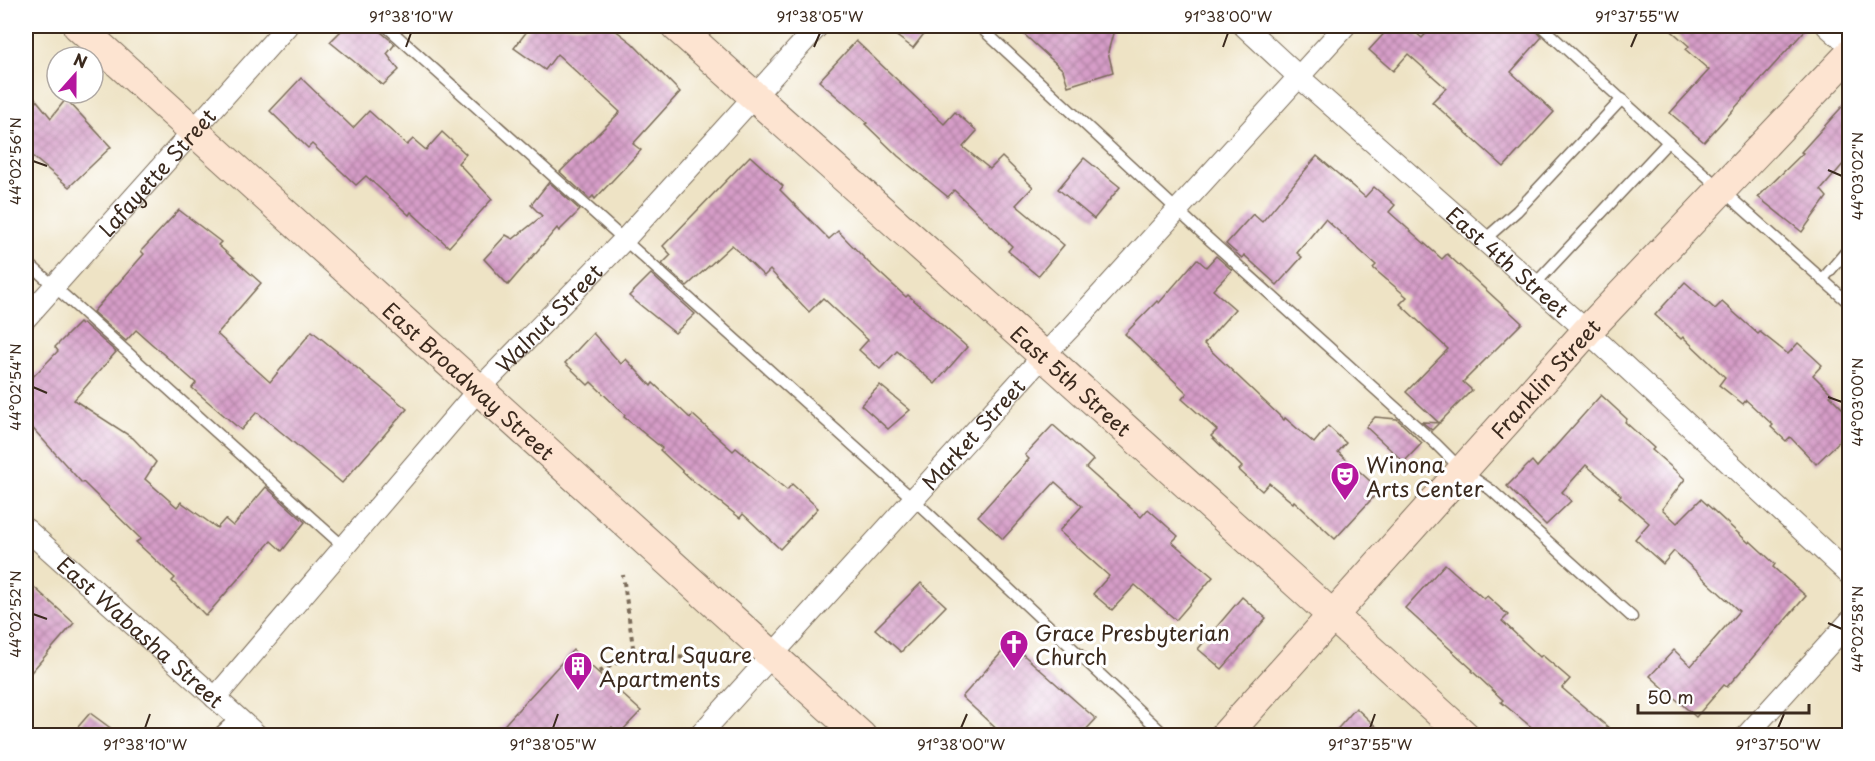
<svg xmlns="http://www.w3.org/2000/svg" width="1875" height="761" font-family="'Playpen Sans',sans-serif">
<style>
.building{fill:url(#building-cross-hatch)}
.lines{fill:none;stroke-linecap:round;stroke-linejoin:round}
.lane-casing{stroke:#7a6b58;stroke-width:13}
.street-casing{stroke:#7a6b58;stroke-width:23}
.secondary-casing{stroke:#7a6b58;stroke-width:32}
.path{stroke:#7a6b58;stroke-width:4;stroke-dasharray:4.5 4.5;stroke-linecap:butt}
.lane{stroke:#fff;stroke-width:10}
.street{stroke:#fff;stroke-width:21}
.secondary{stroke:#fde4d1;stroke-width:30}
.ticks{fill:none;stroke:#3b2a1e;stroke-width:2}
.labels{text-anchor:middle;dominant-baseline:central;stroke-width:6;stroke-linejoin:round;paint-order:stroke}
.street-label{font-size:21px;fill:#3b2a1e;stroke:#fff}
.poi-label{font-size:21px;fill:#3b2a1e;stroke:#fff;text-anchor:start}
.neatline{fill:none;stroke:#3b2a1e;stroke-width:2}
.ticks-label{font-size:15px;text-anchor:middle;fill:#3b2a1e}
</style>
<defs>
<pattern id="building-cross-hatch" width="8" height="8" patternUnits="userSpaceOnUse" patternTransform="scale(1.5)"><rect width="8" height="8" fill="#d69dc8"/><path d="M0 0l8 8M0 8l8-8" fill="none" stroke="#af80a2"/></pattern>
</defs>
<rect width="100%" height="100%" fill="#fff"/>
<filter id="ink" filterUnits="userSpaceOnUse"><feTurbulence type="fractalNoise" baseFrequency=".0167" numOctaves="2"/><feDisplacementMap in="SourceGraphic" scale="12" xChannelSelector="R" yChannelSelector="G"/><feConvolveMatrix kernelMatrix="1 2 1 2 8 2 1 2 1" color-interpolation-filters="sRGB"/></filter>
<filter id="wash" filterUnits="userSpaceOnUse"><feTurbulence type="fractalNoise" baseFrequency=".008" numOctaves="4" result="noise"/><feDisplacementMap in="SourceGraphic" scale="24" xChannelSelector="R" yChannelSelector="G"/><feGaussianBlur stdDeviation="1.35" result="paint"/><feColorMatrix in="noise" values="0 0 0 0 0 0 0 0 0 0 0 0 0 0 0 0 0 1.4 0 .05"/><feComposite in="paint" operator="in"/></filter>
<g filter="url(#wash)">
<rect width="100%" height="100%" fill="#eee3c5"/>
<g id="blocks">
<g class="building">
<polygon points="346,26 379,26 381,32 395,44 387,54 399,70 383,85 330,42"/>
<polygon points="531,26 610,26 632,43 680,92 633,144 641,150 595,199 593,196 590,199 560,172 620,112 557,54 545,70 514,48"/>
<polygon points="883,26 930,26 913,48"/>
<polygon points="1015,26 1115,26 1108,52 1113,72 1068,86 1063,70"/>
<polygon points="1391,26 1408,26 1422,38 1433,26 1532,26 1542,37 1511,72 1554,112 1504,167 1432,102 1446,88 1408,54 1393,71 1369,50"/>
<polygon points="1666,26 1809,26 1704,142 1670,113 1709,70 1686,50 1689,46"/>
<polygon points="856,41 944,124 955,112 977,131 963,147 990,169 1002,157 1033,187 1016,205 1064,245 1038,276 1008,251 1012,246 954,190 948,197 898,156 865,124 867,123 819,81"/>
<polygon points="301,78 353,128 369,111 407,145 413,139 426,150 442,132 466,154 458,163 492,199 449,247 411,212 409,215 366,176 356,185 312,144 308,148 270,111"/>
<polygon points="26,87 51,118 66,99 111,147 69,187 26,151"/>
<polygon points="1850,98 1850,156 1821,190 1827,197 1802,232 1758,197 1803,153 1801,152"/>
<polygon points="750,156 783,186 780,190 829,239 838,231 868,262 906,297 908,295 967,347 935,384 897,351 880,369 859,350 868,340 823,298 809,312 770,270 764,276 732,245 687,286 662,264 671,255 663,246"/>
<polygon points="1317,156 1365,197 1374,187 1395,205 1389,212 1442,259 1447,254 1522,323 1463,382 1472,390 1432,430 1422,422 1439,423 1406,392 1448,349 1400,304 1407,297 1373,268 1376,265 1325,219 1297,253 1302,257 1277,285 1244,255 1242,258 1226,244 1253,214 1262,222"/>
<polygon points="1084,158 1120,187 1094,219 1058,189"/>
<polygon points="549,182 580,210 559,231 557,228 508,285 484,259 506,235 513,239 542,216 531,205"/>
<polygon points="179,210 221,242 218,245 261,283 217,334 270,382 312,331 407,409 342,483 257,412 241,430 192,388 196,383 136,330 126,341 93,312 144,254 141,251"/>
<polygon points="1216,256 1232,270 1213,290 1235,309 1204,344 1284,420 1285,418 1314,443 1328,426 1346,443 1338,452 1380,490 1335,539 1294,501 1293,503 1269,483 1262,491 1239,470 1242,467 1211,436 1217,430 1182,399 1187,393 1125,334 1157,301 1159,303 1197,259 1206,267"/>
<polygon points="651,274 695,314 675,333 629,296"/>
<polygon points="1685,282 1715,309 1722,302 1758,334 1760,332 1788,354 1798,343 1822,365 1813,375 1832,394 1830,396 1850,416 1850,431 1816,464 1790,437 1786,441 1771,427 1773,425 1746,400 1743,404 1719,385 1725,377 1683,337 1681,339 1655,315"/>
<polygon points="79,323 81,325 83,323 116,352 74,400 133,438 156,462 145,479 177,507 181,502 217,528 225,519 233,526 266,487 305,522 282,551 271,541 206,616 172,581 175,578 136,542 141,539 83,482 82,483 26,421 26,384 58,351 55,347"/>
<polygon points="593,333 621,364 626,359 651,386 653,383 690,418 693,415 733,451 736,448 787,490 792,484 818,508 780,549 743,514 740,518 692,480 660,450 662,448 624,417 625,415 591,382 588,385 565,363"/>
<polygon points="880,385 910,410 888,429 861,405"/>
<polygon points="1601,395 1627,419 1625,422 1654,448 1652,450 1685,479 1662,509 1677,523 1701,499 1749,543 1750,541 1775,564 1773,567 1806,596 1727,687 1724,685 1696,717 1650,676 1674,650 1691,666 1739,611 1674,551 1663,564 1635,539 1649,523 1619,497 1621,495 1586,465 1562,492 1571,501 1546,525 1507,486 1532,461 1537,467"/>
<polygon points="1375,417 1397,419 1422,443 1404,462 1366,427"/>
<polygon points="1053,425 1093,460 1086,468 1141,517 1148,509 1178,536 1172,542 1213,577 1176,620 1135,585 1112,610 1093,594 1109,576 1059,531 1082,506 1055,482 1003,539 978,516 1029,459 1025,455"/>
<polygon points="1445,564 1484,599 1487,596 1508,615 1502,621 1540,657 1542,655 1570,679 1562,688 1617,735 1541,735 1501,702 1503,700 1472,671 1473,670 1405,608"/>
<polygon points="26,580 74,623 26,678"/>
<polygon points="921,583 946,606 901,652 875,629"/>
<polygon points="1242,597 1266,618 1222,669 1198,649"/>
<polygon points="1010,643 1096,719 1081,735 1003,735 962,697"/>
<polygon points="573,650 641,711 619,734 612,727 604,735 495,735"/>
<polygon points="1356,708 1385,735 1332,735"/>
<polygon points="90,713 120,735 71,735"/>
</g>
</g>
</g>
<g filter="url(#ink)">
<use href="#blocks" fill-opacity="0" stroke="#7a6b58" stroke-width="1.5"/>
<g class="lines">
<g class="lane-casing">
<g id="lane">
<polyline points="386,26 914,500 1166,736"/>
<polyline points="979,26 1201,232 1436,444 1462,470 1491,490 1632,617"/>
<polyline points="1541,26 1668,142 1850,304"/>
<polyline points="1484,240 1517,211 1622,99"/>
<polyline points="26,261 344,547"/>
<polyline points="1822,280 1850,247"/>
<polyline points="1534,285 1668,142"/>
<polyline points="216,736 237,717"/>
</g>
</g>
<g class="street-casing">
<g id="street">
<path id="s1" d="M1244 26 1299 77 1587 331 1850 575"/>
<polyline points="1827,26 1850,46"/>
<path id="s2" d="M26 318 287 26"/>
<path id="s3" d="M26 529 258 736"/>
<path id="s4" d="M215 698 479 389 624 240 818 26"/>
<path id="s5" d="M699 736 1044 355 1070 328 1345 26"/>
<polyline points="1746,736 1850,621"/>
</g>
</g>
<g class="secondary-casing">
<g id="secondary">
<path id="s6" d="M78 26 861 736"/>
<path id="s7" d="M676 26C939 263 1204 497 1465 736"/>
<path id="s8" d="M1225 736 1587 331 1850 54"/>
</g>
</g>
<g class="path">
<polyline points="634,654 716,660"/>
<polyline points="599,672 634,654 623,575"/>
</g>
<use href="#lane" class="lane"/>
<use href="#street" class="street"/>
<use href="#secondary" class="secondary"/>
</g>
</g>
<path class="ticks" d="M406 47 411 33M814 47 820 33M1223 47 1228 33M1631 47 1637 33M33 161 47 166M1828 170 1842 176M33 387 47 393M1828 397 1842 402M33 614 47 619M1828 623 1842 629M145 728 150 714M553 728 558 714M961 728 967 714M1370 728 1375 714M1778 728 1784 714"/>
<defs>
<g id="theatre-pin" transform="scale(1.5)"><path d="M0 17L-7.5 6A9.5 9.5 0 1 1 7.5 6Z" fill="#b5179e" stroke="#fff"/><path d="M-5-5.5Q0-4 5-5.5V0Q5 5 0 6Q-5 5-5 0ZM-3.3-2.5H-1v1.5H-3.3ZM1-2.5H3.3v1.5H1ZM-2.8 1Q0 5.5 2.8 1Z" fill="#fff"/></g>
<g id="church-pin" transform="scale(1.5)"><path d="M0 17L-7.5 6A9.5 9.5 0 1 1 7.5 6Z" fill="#b5179e" stroke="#fff"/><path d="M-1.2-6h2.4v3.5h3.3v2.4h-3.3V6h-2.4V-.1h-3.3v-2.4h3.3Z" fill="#fff"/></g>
<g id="building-pin" transform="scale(1.5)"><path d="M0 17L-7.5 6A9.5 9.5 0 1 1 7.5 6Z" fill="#b5179e" stroke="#fff"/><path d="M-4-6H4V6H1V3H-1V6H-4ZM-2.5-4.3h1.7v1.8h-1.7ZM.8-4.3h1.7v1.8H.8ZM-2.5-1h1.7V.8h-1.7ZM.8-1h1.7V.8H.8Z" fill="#fff"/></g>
</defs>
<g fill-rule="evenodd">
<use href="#theatre-pin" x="1345" y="476"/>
<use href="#church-pin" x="1014" y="644"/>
<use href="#building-pin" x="578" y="666"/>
</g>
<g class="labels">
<g class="street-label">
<text stroke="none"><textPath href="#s2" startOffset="196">Lafayette Street</textPath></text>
<text stroke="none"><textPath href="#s1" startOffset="354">East 4th Street</textPath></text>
<text stroke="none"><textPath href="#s4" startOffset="506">Walnut Street</textPath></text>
<text stroke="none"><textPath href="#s8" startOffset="480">Franklin Street</textPath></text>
<text stroke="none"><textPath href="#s7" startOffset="531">East 5th Street</textPath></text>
<text stroke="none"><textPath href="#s6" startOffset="528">East Broadway Street</textPath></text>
<text stroke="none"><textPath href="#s5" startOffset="408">Market Street</textPath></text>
<text stroke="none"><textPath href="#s3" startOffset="154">East Wabasha Street</textPath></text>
</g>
<g class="poi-label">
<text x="1366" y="464">Winona<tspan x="1366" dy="24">Arts Center</tspan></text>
<text x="1035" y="632">Grace Presbyterian<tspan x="1035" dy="24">Church</tspan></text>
<text x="599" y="654">Central Square<tspan x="599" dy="24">Apartments</tspan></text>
</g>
</g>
<rect width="1875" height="761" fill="none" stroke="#fff" stroke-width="66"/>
<g transform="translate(75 75) rotate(21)"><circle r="28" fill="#ffffff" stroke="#b1aaa5" stroke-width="1.5"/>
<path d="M0-4.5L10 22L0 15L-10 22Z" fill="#b5179e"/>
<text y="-9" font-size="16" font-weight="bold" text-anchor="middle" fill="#3b2a1e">N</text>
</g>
<path d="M1638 704v9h171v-9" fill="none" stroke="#3b2a1e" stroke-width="3"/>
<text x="1647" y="704" font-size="18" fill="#3b2a1e" stroke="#ffffff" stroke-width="4.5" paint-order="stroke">50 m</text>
<rect x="33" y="33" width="1809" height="695" class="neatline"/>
<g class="ticks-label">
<text x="411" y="22">91°38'10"W</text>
<text x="820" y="22">91°38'05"W</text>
<text x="1228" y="22">91°38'00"W</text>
<text x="1637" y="22">91°37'55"W</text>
<text transform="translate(16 161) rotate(-90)" y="5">44°02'56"N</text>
<text transform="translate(1858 176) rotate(-90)" y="5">44°03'02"N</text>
<text transform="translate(16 387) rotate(-90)" y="5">44°02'54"N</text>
<text transform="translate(1858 402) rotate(-90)" y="5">44°03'00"N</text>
<text transform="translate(16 614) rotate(-90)" y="5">44°02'52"N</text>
<text transform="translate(1858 629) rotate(-90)" y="5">44°02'58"N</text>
<text x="145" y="750">91°38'10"W</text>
<text x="553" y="750">91°38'05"W</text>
<text x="961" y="750">91°38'00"W</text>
<text x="1370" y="750">91°37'55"W</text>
<text x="1778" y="750">91°37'50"W</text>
</g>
</svg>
